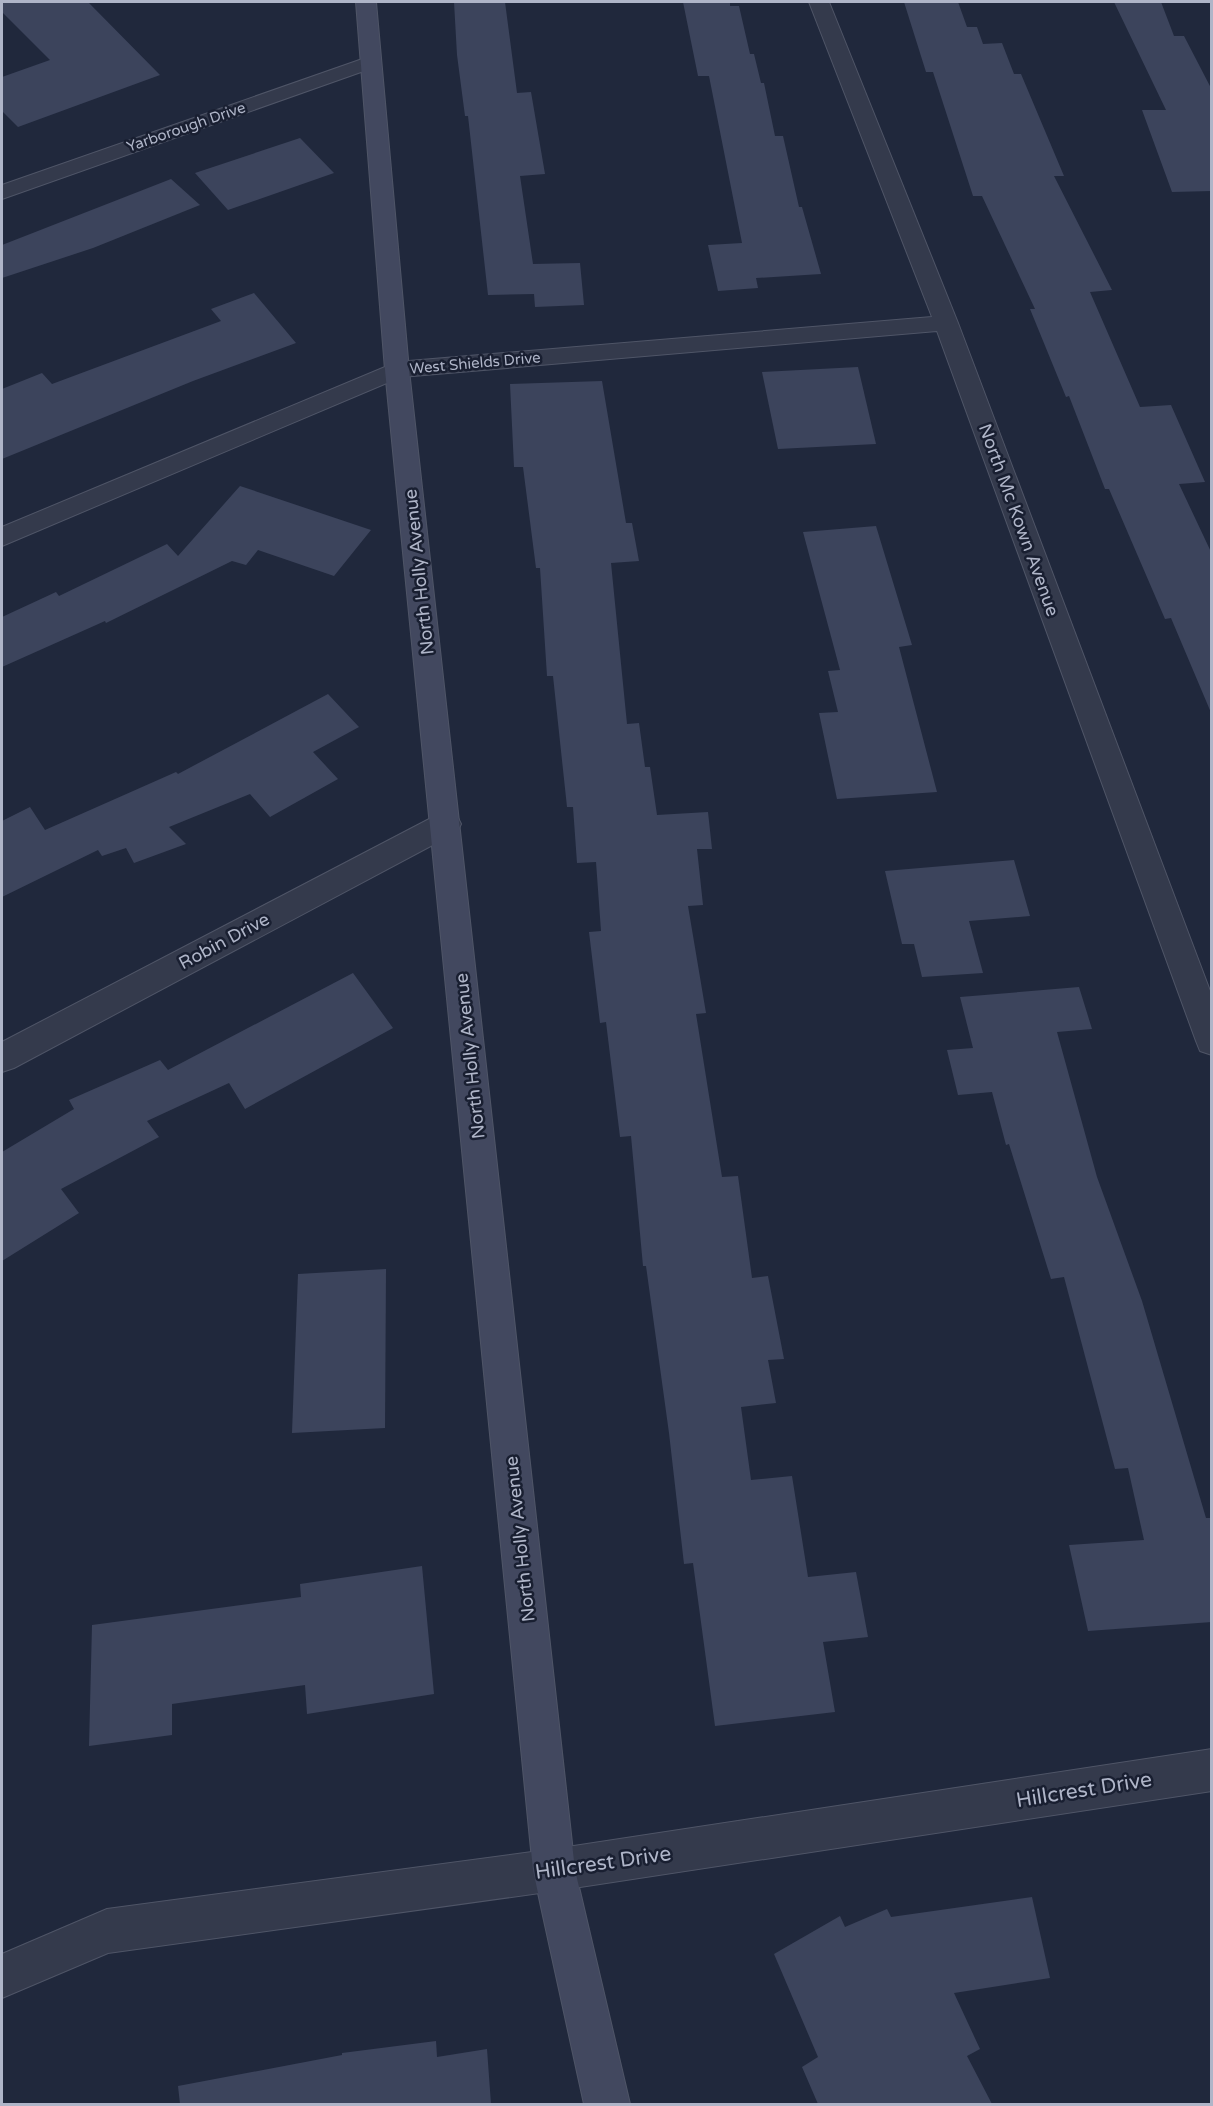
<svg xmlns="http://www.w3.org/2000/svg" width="1213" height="2106" font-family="'Varela Round',sans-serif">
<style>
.building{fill:#3c445c}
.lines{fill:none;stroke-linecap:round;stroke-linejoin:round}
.street-casing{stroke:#4f5567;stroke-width:2}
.secondary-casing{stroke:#4f5567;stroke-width:2}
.street{fill:#343a4c;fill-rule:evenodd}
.secondary{fill:#42485f;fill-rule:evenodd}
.labels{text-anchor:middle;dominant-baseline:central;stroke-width:5;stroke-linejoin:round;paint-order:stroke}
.far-street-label{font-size:15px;fill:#afb5c8;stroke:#191f31}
.street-label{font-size:18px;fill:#afb5c8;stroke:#191f31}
.near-street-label{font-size:21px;fill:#afb5c8;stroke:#191f31}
</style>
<rect width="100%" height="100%" fill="#20283c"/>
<g class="building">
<polygon points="2,2 88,2 160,75 18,127 2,111 2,77 50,60 2,12"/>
<polygon points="454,2 505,2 517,93 531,92 545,174 520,176 533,264 580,263 584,305 535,307 534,294 488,295 468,116 465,116 457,55"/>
<polygon points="683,2 730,2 730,6 739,6 750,54 754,54 761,83 764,83 775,136 783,136 799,207 802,207 821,274 756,278 758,288 718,291 708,245 742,243 709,76 698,76"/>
<polygon points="904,2 958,2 967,27 977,27 983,44 1002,43 1014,74 1021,74 1064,176 1054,176 1112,290 1090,292 1140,407 1171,405 1205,482 1179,484 1212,554 1212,715 1171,618 1165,619 1109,489 1105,489 1069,396 1066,397 1030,309 1035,309 982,196 973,196 933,72 926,72"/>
<polygon points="1114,2 1161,2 1174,36 1184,36 1212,90 1212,191 1172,192 1142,110 1166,110"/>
<polygon points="300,138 334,173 228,210 195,173"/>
<polygon points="171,179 200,205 93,248 2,278 2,245"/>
<polygon points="254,293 296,343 193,381 2,459 2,389 42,373 52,384 221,321 211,309"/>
<polygon points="858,367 876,444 778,449 762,372"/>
<polygon points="602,381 626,523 632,523 639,561 611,563 627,724 639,723 645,767 650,767 657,815 708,812 712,849 697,849 703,905 688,906 706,1013 696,1014 722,1177 738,1176 752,1278 768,1276 784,1359 768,1360 776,1403 741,1407 751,1480 792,1476 808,1577 856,1572 868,1637 823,1642 835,1712 715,1726 693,1563 684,1564 669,1433 646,1266 643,1266 631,1136 620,1137 606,1022 600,1023 589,932 601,931 596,862 577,863 573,807 567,807 553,676 547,676 540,568 536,568 523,467 514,467 510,384"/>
<polygon points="240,486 371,530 334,576 258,550 246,565 232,561 106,623 105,621 2,667 2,617 56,592 59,596 167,544 178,556"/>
<polygon points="876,526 912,645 899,647 937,792 837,799 819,713 838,712 828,671 840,670 803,532"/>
<polygon points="328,694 359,727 313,752 338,779 270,817 250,794 169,827 186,844 134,863 126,848 102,856 98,850 2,897 2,821 30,807 45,830 176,772 178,774"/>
<polygon points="1014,860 1030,916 969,921 983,973 922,977 914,944 902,944 885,871"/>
<polygon points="353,973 393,1028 245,1109 229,1083 147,1121 159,1137 61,1189 79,1213 2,1261 2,1152 74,1109 69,1100 160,1060 168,1070"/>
<polygon points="1079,987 1092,1029 1057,1032 1097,1177 1142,1301 1206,1518 1212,1518 1212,1622 1088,1631 1069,1545 1144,1540 1128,1468 1115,1469 1064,1277 1051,1279 1009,1144 1006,1145 992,1092 958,1095 947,1050 973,1048 960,997"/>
<polygon points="386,1269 385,1428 292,1433 298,1274"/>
<polygon points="422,1566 434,1694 307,1714 305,1685 172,1704 172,1735 89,1746 92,1625 301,1597 300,1584"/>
<polygon points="1032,1897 1050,1978 954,1993 980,2049 967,2056 992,2104 818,2104 802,2067 818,2057 774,1954 840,1916 845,1927 887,1909 891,1917"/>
<polygon points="436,2041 437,2057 487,2049 491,2104 180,2104 178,2086 342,2055 342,2053"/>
</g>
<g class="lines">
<g class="street-casing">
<g id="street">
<polygon points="809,2 829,2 958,323 1212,996 1212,1055 1200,1051 1196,1041 937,331 401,377 2,546 2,527 397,362 932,317"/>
<polygon points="371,56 378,58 381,62 378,66 2,199 2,185"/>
<polygon points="446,812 457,816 461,824 457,832 14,1068 2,1072 2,1042 435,816"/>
<polygon points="1212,1749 1212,1791 554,1891 108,1953 2,1998 2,1954 107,1909 554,1849"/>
</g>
</g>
<g class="secondary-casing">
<polygon id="secondary" points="356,2 376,2 409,370 575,1870 630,2104 584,2104 533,1870 385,370"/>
</g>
<use href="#street" class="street"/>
<use href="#secondary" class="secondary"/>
</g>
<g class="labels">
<g class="far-street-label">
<text transform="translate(186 127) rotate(-19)">Yarborough Drive</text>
<text transform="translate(475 363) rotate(-5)">West Shields Drive</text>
</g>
<g class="street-label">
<text transform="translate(1019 520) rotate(70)">North Mc Kown Avenue</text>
<text transform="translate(419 572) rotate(-96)">North Holly Avenue</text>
<text transform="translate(224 941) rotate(-28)">Robin Drive</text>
<text transform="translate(470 1056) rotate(-96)">North Holly Avenue</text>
<text transform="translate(520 1539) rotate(-96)">North Holly Avenue</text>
</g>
<g class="near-street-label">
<text transform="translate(1084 1790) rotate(-9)">Hillcrest Drive</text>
<text transform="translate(603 1863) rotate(-8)">Hillcrest Drive</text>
</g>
</g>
<rect width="1213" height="2106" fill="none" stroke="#afb5c8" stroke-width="6"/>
</svg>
